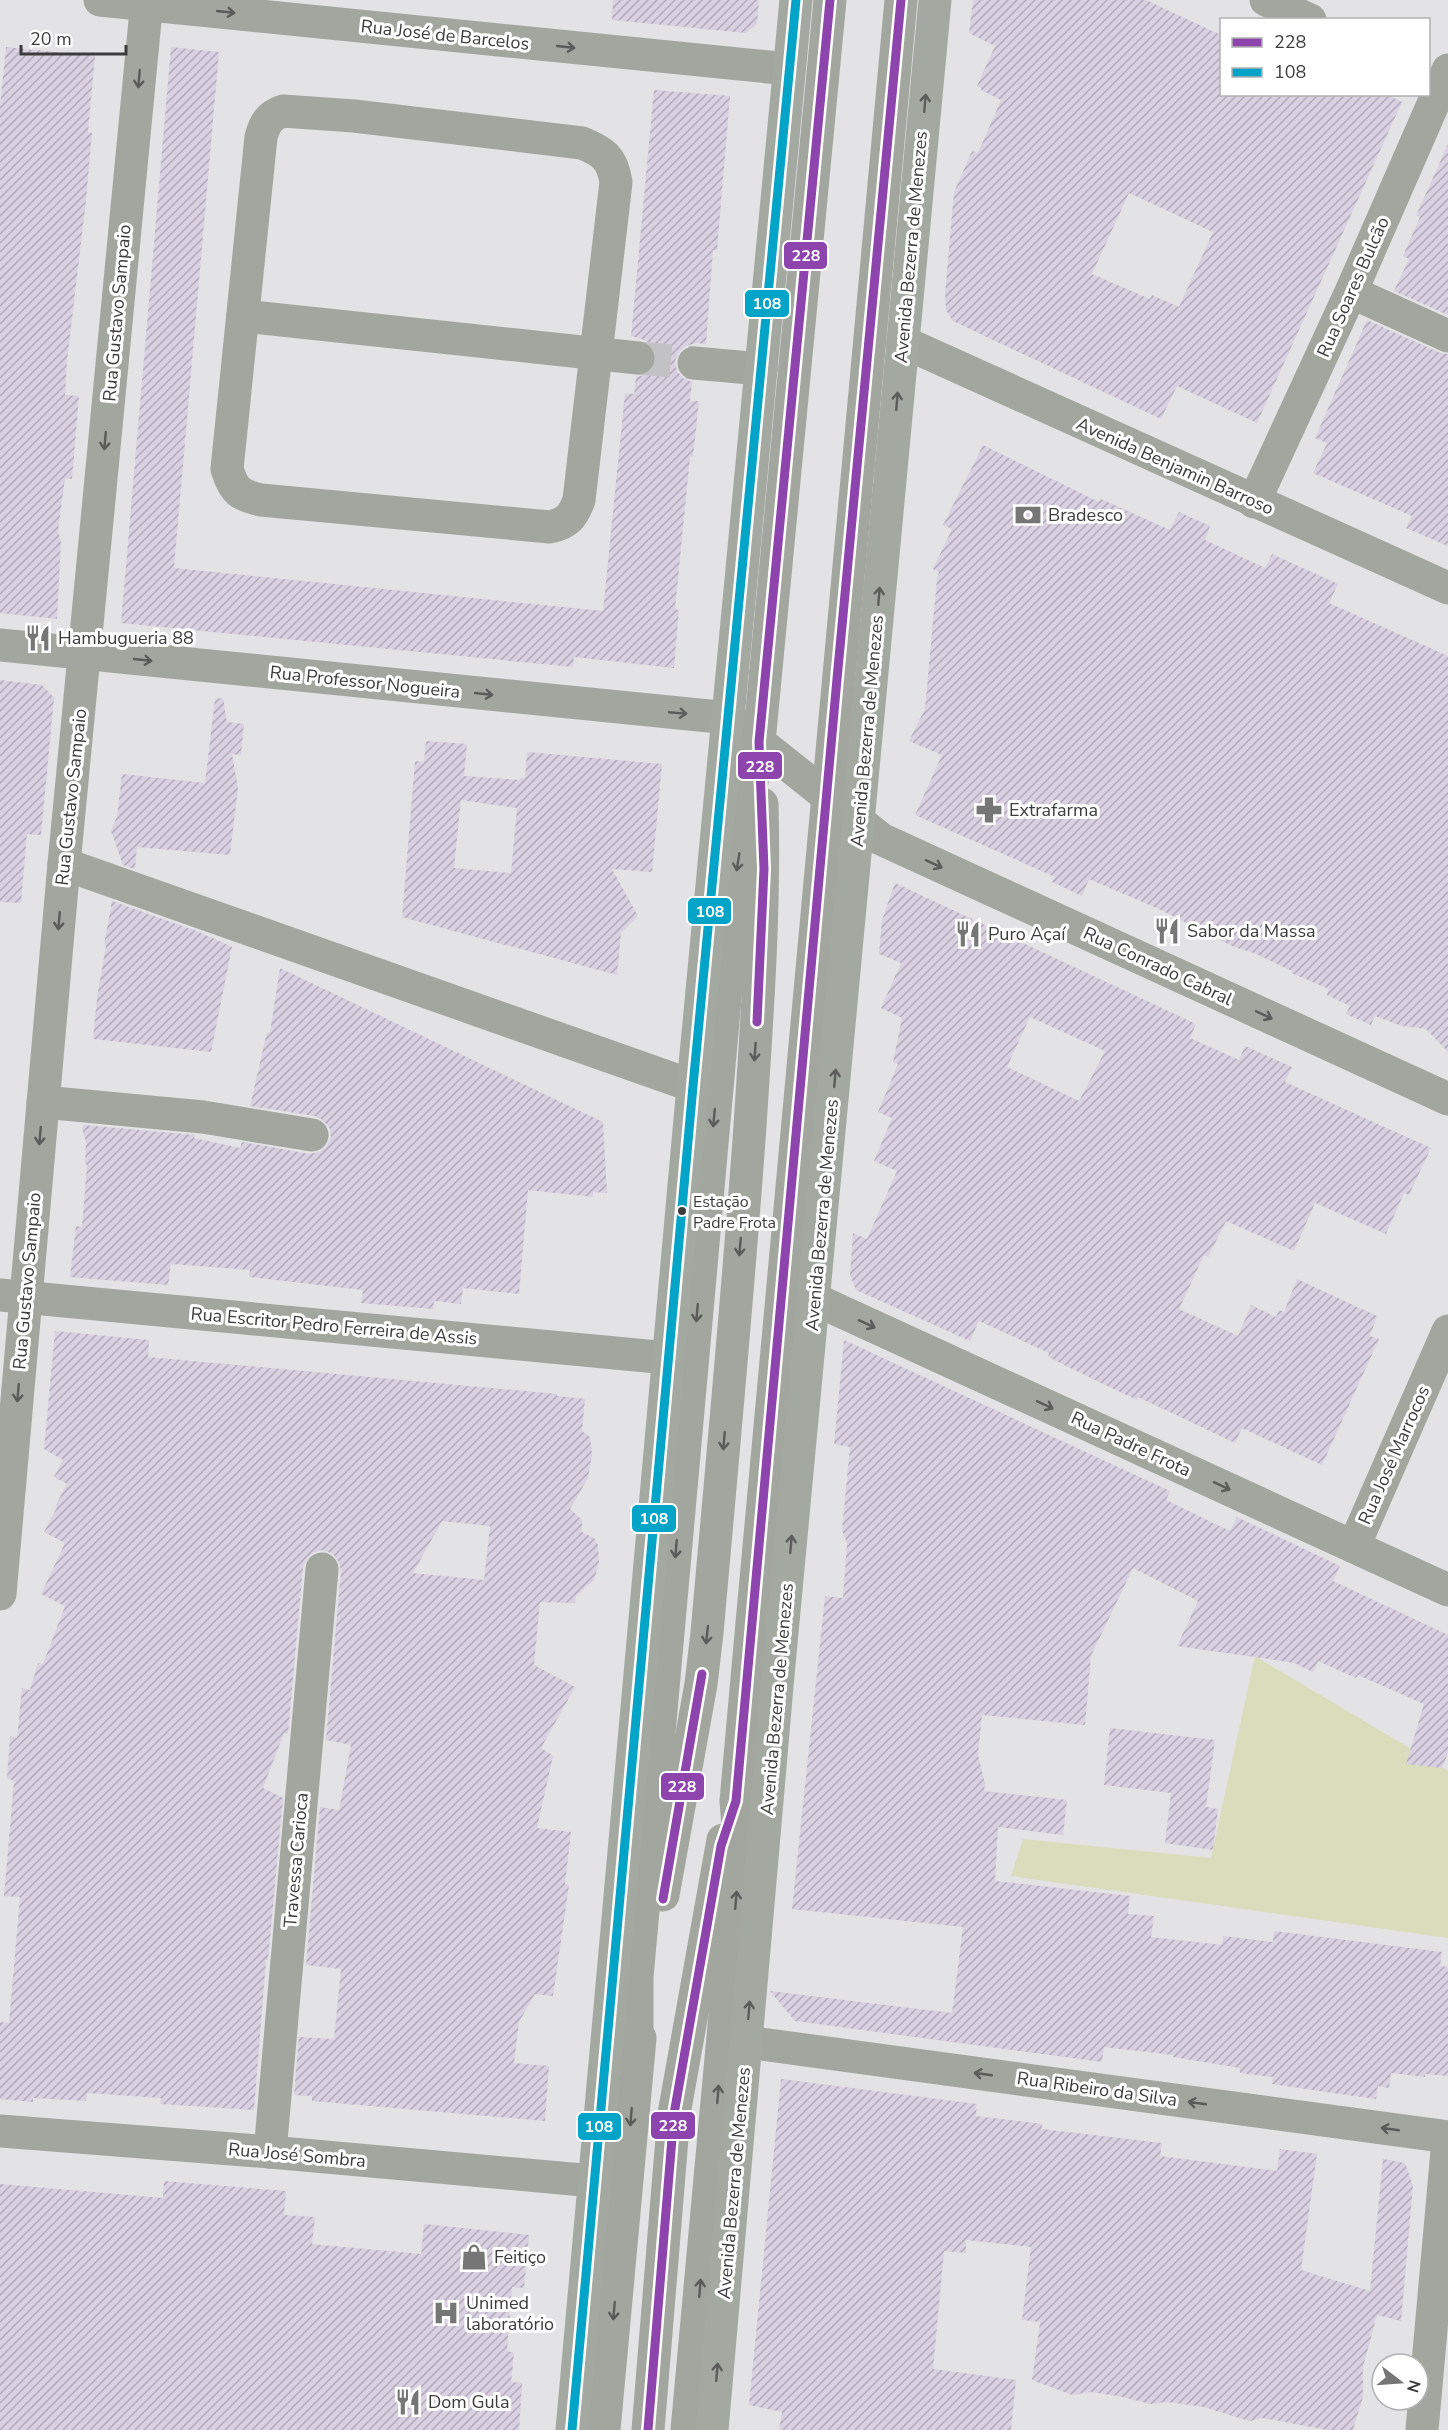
<svg xmlns="http://www.w3.org/2000/svg" width="1448" height="2430" font-family="'Nunito Sans',sans-serif">
<style>
.green{fill:#daddbc}
.building{fill:url(#building-hatch);fill-rule:evenodd}
.lines{fill:none;stroke-linecap:round;stroke-linejoin:round}
.minor-tunnel{stroke:#c2c1c3;stroke-width:33;stroke-dasharray:33 16;stroke-linecap:butt}
.minor{stroke:#a2a69e;stroke-width:33}
.major{stroke:#a3a8a1;stroke-width:33}
.bus-1-casing{stroke:#fff;stroke-width:14}
.bus-2-casing{stroke:#fff;stroke-width:14}
.bus-1{stroke:#8e44ad;stroke-width:9}
.bus-2{stroke:#03a4c7;stroke-width:9}
.oneway{stroke:#5b5c5a}
.oneway2{stroke:#5c5c5b}
.bus-dot{fill:#3d3c3d;stroke:#fff;stroke-width:2}
.labels{text-anchor:middle;dominant-baseline:central;stroke-width:6;stroke-linejoin:round;paint-order:stroke}
.bus-label{font-size:16px;fill:#3d3c3d;stroke:#fff;text-anchor:start}
.street-label{font-size:18px;fill:#3d3c3d;stroke:#fff}
.poi-label{font-size:18px;fill:#3d3c3d;stroke:#fff;text-anchor:start}
.line-badge{stroke:#fff;stroke-width:2}
.badge-label{font-size:16px;text-anchor:middle;font-weight:bold;fill:#fff}
</style>
<defs>
<pattern id="building-hatch" width="6" height="6" patternUnits="userSpaceOnUse" patternTransform="scale(1.5)"><rect width="6" height="6" fill="#d9d0e1"/><path d="M-1 1l2-2M0 6l6-6M5 7l2-2" fill="none" stroke="#b1aab8"/></pattern>
</defs>
<rect width="100%" height="100%" fill="#e3e2e4"/>
<polygon class="green" points="1255,1656 1448,1771 1448,1938 1011,1876 1023,1839 1211,1858"/>
<g class="building">
<polygon points="613,0 759,0 757,24 746,33 612,20"/>
<path d="M973 0H1146L1221 35V94H1386L1402 102 1257 423 1177 386 1161 419 953 321 946 310 945 294 954 192 972 151 978 153 1001 100 981 90V88L977 86 995 46 969 33ZM1129 193 1213 232 1179 307 1152 295 1150 299 1092 274Z"/>
<polygon points="6,47 95,56 88,132 92,133 86,200 67,361 65,395 79,396 72,479 65,478 58,531 61,541 57,619 0,613 0,107"/>
<polygon points="171,47 219,52 174,568 603,611 625,393 634,394 636,377 645,375 653,369 657,359 655,351 649,343 640,338 631,336 654,90 730,96 717,250 713,250 706,344 696,343 686,346 679,352 675,361 677,371 684,379 692,382 690,401 699,401 693,457 690,457 675,609 679,610 674,668 574,657 573,667 121,623"/>
<polygon points="1448,144 1448,315 1394,291 1409,259 1403,256 1420,217 1416,216"/>
<polygon points="1367,320 1440,353 1448,354 1448,546 1406,528 1412,516 1313,473 1327,443 1315,438"/>
<polygon points="983,445 1099,502 1101,499 1170,530 1179,512 1210,526 1205,540 1265,568 1272,554 1338,584 1329,603 1448,656 1448,1052 1426,1029 1402,1026 1375,1016 1371,1025 1346,1014 1350,1006 1327,995 1329,989 1291,973 1292,971 1254,953 1234,947 1161,910 1089,879 1082,896 1052,882 1055,877 915,815 942,755 909,741 925,709 937,578 939,572 933,569 952,529 943,525"/>
<polygon points="0,680 42,685 54,698 41,835 27,834 21,903 0,902"/>
<polygon points="223,698 227,722 244,724 241,755 232,754 238,788 230,855 137,847 135,869 123,865 111,831 117,816 122,774 205,783 215,699"/>
<path d="M426 741 467 744 464 776 520 780V778H525L527 752 662 764 652 872 612 869 638 916 621 933 617 975 402 917 415 761 424 762ZM461 800 517 808 511 873 454 868Z"/>
<path d="M895 883 1196 1024 1190 1038 1239 1060 1245 1046 1292 1067 1285 1082 1431 1148 1409 1195 1404 1193 1386 1234 1315 1203 1294 1251 1226 1221 1208 1257 1204 1255 1179 1309 1238 1336 1251 1305 1276 1317 1279 1310 1284 1312 1297 1279 1377 1316 1370 1336 1379 1339 1322 1465 1242 1428 1235 1443 1138 1397 1137 1400 1095 1380 1048 1357 1049 1353 979 1321 970 1341 856 1290 850 1275 853 1233 867 1239 897 1171 874 1161 892 1118 878 1112 898 1064 893 1062 902 1018 881 1008 901 963 879 954 882 920ZM1030 1017 1105 1051 1079 1101 1007 1067Z"/>
<polygon points="112,901 199,932 232,947 211,1052 93,1039 97,998 106,946 104,945"/>
<polygon points="280,968 603,1122 607,1193 593,1192 593,1197 528,1190 519,1294 463,1288 461,1304 434,1301 433,1309 361,1303 363,1290 249,1277 250,1270 171,1264 168,1285 70,1277 76,1226 82,1227 87,1165 85,1164 86,1141 82,1128 84,1125 195,1135 194,1138 240,1148 242,1142 310,1154 319,1152 327,1146 331,1137 330,1129 323,1120 315,1116 250,1106 267,1032 270,1033"/>
<path d="M55 1331 149 1340 148 1357 557 1394V1396L585 1399 582 1431 590 1437 592 1454 588 1478 570 1509 582 1520V1532L594 1538 598 1545 599 1562 594 1580 576 1596 575 1603 540 1602 534 1665 575 1687 541 1748 553 1756 537 1828 571 1832 565 1884 569 1885 553 1996 535 1994 519 2022 514 2063 549 2066 545 2121 312 2101V2096L294 2095 299 2037 334 2039 341 1969 306 1965 320 1807 339 1810 351 1745 326 1740 341 1571 339 1562 333 1554 323 1550 314 1552 307 1558 303 1567 288 1734 284 1733 263 1788 283 1798 268 1960H266L254 2110 160 2104 161 2098 87 2093 86 2101 33 2098V2102L0 2099V2022L9 2023 20 1897 4 1896 14 1781 7 1778 10 1736 17 1738 22 1688 30 1690 38 1663 43 1664 65 1606 41 1594 65 1543 44 1532 57 1507 55 1506 67 1484 54 1477 63 1460 44 1449ZM442 1521 490 1526 484 1580 413 1573Z"/>
<polygon points="844,1340 1170,1491 1166,1500 1230,1531 1237,1517 1340,1566 1333,1581 1448,1635 1448,1753 1442,1768 1406,1764 1424,1704 1358,1675 1356,1678 1318,1661 1313,1672 1294,1663 1276,1660 1177,1646 1198,1601 1133,1568 1091,1656 1085,1725 982,1715 978,1755 985,1784 984,1791 1067,1800 1063,1835 998,1827 995,1881 1130,1896 1128,1914 1154,1916 1151,1937 1222,1945 1223,1936 1273,1942 1274,1931 1442,1952 1440,1966 1448,1967 1448,2076 1425,2074 1425,2077 1391,2073 1389,2088 1378,2086 1376,2099 1347,2095 1272,2084 1273,2077 1240,2073 1240,2068 1173,2057 1173,2055 1104,2047 1102,2062 795,2021 770,1991 952,2013 963,1927 792,1909 825,1596 843,1598 847,1543 842,1530 850,1447 834,1444"/>
<polygon points="1110,1728 1215,1740 1206,1807 1218,1809 1213,1850 1165,1843 1171,1793 1104,1785"/>
<polygon points="781,2079 977,2104 976,2116 1042,2124 1042,2129 1162,2143 1160,2156 1277,2171 1280,2149 1317,2154 1301,2270 1370,2291 1383,2159 1405,2163 1413,2186 1401,2321 1377,2315 1363,2367 1363,2397 1353,2430 1327,2430 1263,2418 1249,2421 1204,2407 1167,2402 1150,2404 1123,2397 1091,2392 1072,2395 1032,2380 1040,2322 1022,2320 1031,2247 966,2240 966,2253 944,2251 933,2369 1016,2380 1011,2430 779,2430 782,2412 749,2405"/>
<polygon points="164,2181 286,2191 284,2215 315,2217 312,2244 421,2254 424,2224 529,2235 524,2288 512,2287 507,2351 514,2353 511,2382 522,2383 519,2430 0,2430 0,2184 163,2198"/>
</g>
<g class="lines">
<polyline class="minor-tunnel" points="638,358 694,363"/>
<g class="minor">
<polyline points="100,0 789,69"/>
<polyline points="1266,0 1310,20"/>
<path d="M283 111 354 116 582 143C604 152 612 158 616 182L579 500C573 516 568 523 550 527L261 500C239 495 234 491 227 469L261 137C265 123 269 116 283 111Z"/>
<polyline points="1351,292 1448,336"/>
<polyline points="243,316 638,358"/>
<polyline points="903,342 1448,588"/>
<polyline points="694,363 761,369"/>
<polyline points="1254,502 1351,292 1448,70"/>
<polyline points="0,645 729,718 881,839 1448,1099"/>
<polyline points="64,864 693,1086"/>
<polyline points="43,1102 203,1117 312,1135"/>
<polyline points="0,1295 668,1358"/>
<polyline points="814,1299 1448,1590"/>
<polyline points="1354,1546 1448,1331"/>
<polyline points="0,1594 64,864 147,0"/>
<path d="M663 1895 701 1684 707 1633C722 1464 738 1295 750 1126 757 1018 765 911 762 804"/>
<polyline points="746,2042 1448,2137"/>
<polyline points="637,2059 637,1977 737,866 759,742 830,0"/>
<polyline points="0,2131 270,2152 594,2181"/>
<polyline points="270,2152 322,1569"/>
<polyline points="604,2430 640,2038"/>
<polyline points="648,2430 674,2114 723,1840"/>
<polyline points="687,2430 740,1851 736,1801 752,1623 901,0"/>
<polyline points="1422,2430 1448,2140"/>
</g>
<g class="major">
<polyline points="572,2430 693,1086 796,0"/>
<polyline points="712,2430 778,1675 935,0"/>
</g>
<g class="bus-1-casing">
<g id="bus-1">
<polyline points="757,1022 764,869 759,742 830,0"/>
<polyline points="663,1899 702,1674"/>
<polyline points="648,2430 674,2114 721,1846 736,1801 837,679 901,0"/>
</g>
</g>
<g class="bus-2-casing">
<polyline id="bus-2" points="572,2430 693,1086 796,0"/>
</g>
<use href="#bus-1" class="bus-1"/>
<use href="#bus-2" class="bus-2"/>
</g>
<defs><path id="oneway-shaft" d="M-6 0H5M1.5-3L5.5 0L1.5 3" fill="none" stroke-width="1.6" stroke-linecap="round" stroke-linejoin="round" transform="scale(1.5)"/></defs>
<g class="oneway">
<use href="#oneway-shaft" transform="translate(226 12) rotate(6)"/>
<use href="#oneway-shaft" transform="translate(566 47) rotate(6)"/>
<use href="#oneway-shaft" transform="translate(139 79) rotate(95)"/>
<use href="#oneway-shaft" transform="translate(105 441) rotate(95)"/>
<use href="#oneway-shaft" transform="translate(143 660) rotate(6)"/>
<use href="#oneway-shaft" transform="translate(484 694) rotate(6)"/>
<use href="#oneway-shaft" transform="translate(678 713) rotate(5)"/>
<use href="#oneway-shaft" transform="translate(738 862) rotate(99)"/>
<use href="#oneway-shaft" transform="translate(934 864) rotate(25)"/>
<use href="#oneway-shaft" transform="translate(59 921) rotate(95)"/>
<use href="#oneway-shaft" transform="translate(1264 1015) rotate(25)"/>
<use href="#oneway-shaft" transform="translate(755 1052) rotate(94)"/>
<use href="#oneway-shaft" transform="translate(714 1118) rotate(95)"/>
<use href="#oneway-shaft" transform="translate(40 1136) rotate(95)"/>
<use href="#oneway-shaft" transform="translate(740 1247) rotate(95)"/>
<use href="#oneway-shaft" transform="translate(697 1313) rotate(95)"/>
<use href="#oneway-shaft" transform="translate(867 1324) rotate(25)"/>
<use href="#oneway-shaft" transform="translate(18 1393) rotate(95)"/>
<use href="#oneway-shaft" transform="translate(1045 1405) rotate(25)"/>
<use href="#oneway-shaft" transform="translate(724 1441) rotate(95)"/>
<use href="#oneway-shaft" transform="translate(1222 1486) rotate(25)"/>
<use href="#oneway-shaft" transform="translate(676 1549) rotate(95)"/>
<use href="#oneway-shaft" transform="translate(707 1635) rotate(96)"/>
<use href="#oneway-shaft" transform="translate(736 1900) rotate(-85)"/>
<use href="#oneway-shaft" transform="translate(983 2074) rotate(-172)"/>
<use href="#oneway-shaft" transform="translate(718 2094) rotate(-85)"/>
<use href="#oneway-shaft" transform="translate(1197 2103) rotate(-172)"/>
<use href="#oneway-shaft" transform="translate(631 2117) rotate(95)"/>
<use href="#oneway-shaft" transform="translate(1390 2129) rotate(-172)"/>
<use href="#oneway-shaft" transform="translate(700 2288) rotate(-85)"/>
<use href="#oneway-shaft" transform="translate(614 2311) rotate(95)"/>
</g>
<g class="oneway2">
<use href="#oneway-shaft" transform="translate(925 103) rotate(-85)"/>
<use href="#oneway-shaft" transform="translate(897 401) rotate(-85)"/>
<use href="#oneway-shaft" transform="translate(879 596) rotate(-85)"/>
<use href="#oneway-shaft" transform="translate(835 1078) rotate(-85)"/>
<use href="#oneway-shaft" transform="translate(791 1544) rotate(-85)"/>
<use href="#oneway-shaft" transform="translate(749 2010) rotate(-85)"/>
<use href="#oneway-shaft" transform="translate(717 2372) rotate(-85)"/>
</g>
<defs>
<g id="bank-bare" transform="scale(2.07)"><path d="M-6-4H6V4H-6ZM0-2.3a2.3 2.3 0 1 0 0 4.6a2.3 2.3 0 1 0 0-4.6Z" fill="#777677" stroke="#fff" stroke-width="2.5" paint-order="stroke"/></g>
<g id="restaurant-bare" transform="scale(2.07)"><path d="M-5-6h1v4h1v-4h1v4h1v-4h1v5L-1.5 .5V6h-2V.5L-5-1ZM5-6V6H3V1.5H1.5Q1.5-4 5-6Z" fill="#777677" stroke="#fff" stroke-width="2.5" paint-order="stroke"/></g>
<g id="pharmacy-bare" transform="scale(2.07)"><path d="M-2-6h4v4h4v4h-4v4h-4v-4h-4v-4h4Z" fill="#777677" stroke="#fff" stroke-width="2.5" paint-order="stroke"/></g>
<g id="shop-bare" transform="scale(2.07)"><path d="M-5-2.5h2.3a2.7 3.5 0 0 1 5.4 0H5L5.5 6h-11ZM-1.5-2.5h3a1.5 2.3 0 0 0-3 0Z" fill="#777677" stroke="#fff" stroke-width="2.5" paint-order="stroke"/></g>
<g id="hospital-bare" transform="scale(2.07)"><path d="M-5-5h3v3.5h4V-5h3V5h-3V1.5h-4V5h-3Z" fill="#777677" stroke="#fff" stroke-width="2.5" paint-order="stroke"/></g>
</defs>
<g fill-rule="evenodd">
<use href="#bank-bare" x="1028" y="515"/>
<use href="#restaurant-bare" x="38" y="638"/>
<use href="#pharmacy-bare" x="989" y="810"/>
<use href="#restaurant-bare" x="1167" y="931"/>
<use href="#restaurant-bare" x="968" y="934"/>
<use href="#shop-bare" x="474" y="2257"/>
<use href="#hospital-bare" x="446" y="2313"/>
<use href="#restaurant-bare" x="408" y="2402"/>
</g>
<circle class="bus-dot" cx="682" cy="1211" r="5"/>
<g class="labels">
<g class="bus-label">
<text x="693" y="1202">Estação<tspan x="693" dy="21">Padre Frota</tspan></text>
</g>
<g class="street-label">
<text transform="translate(445 35) rotate(6)">Rua José de Barcelos</text>
<text transform="translate(911 247) rotate(-85)">Avenida Bezerra de Menezes</text>
<text transform="translate(1353 287) rotate(-66)">Rua Soares Bulcão</text>
<text transform="translate(117 313) rotate(-85)">Rua Gustavo Sampaio</text>
<text transform="translate(1175 466) rotate(24)">Avenida Benjamin Barroso</text>
<text transform="translate(365 682) rotate(6)">Rua Professor Nogueira</text>
<text transform="translate(867 731) rotate(-85)">Avenida Bezerra de Menezes</text>
<text transform="translate(71 797) rotate(-84)">Rua Gustavo Sampaio</text>
<text transform="translate(1158 966) rotate(25)">Rua Conrado Cabral</text>
<text transform="translate(822 1215) rotate(-85)">Avenida Bezerra de Menezes</text>
<text transform="translate(27 1281) rotate(-85)">Rua Gustavo Sampaio</text>
<text transform="translate(334 1326) rotate(5)">Rua Escritor Pedro Ferreira de Assis</text>
<text transform="translate(1131 1444) rotate(25)">Rua Padre Frota</text>
<text transform="translate(1394 1455) rotate(-66)">Rua José Marrocos</text>
<text transform="translate(777 1699) rotate(-85)">Avenida Bezerra de Menezes</text>
<text transform="translate(296 1860) rotate(-85)">Travessa Carioca</text>
<text transform="translate(1097 2089) rotate(8)">Rua Ribeiro da Silva</text>
<text transform="translate(297 2155) rotate(5)">Rua José Sombra</text>
<text transform="translate(734 2183) rotate(-85)">Avenida Bezerra de Menezes</text>
</g>
<g class="poi-label">
<text x="1048" y="515">Bradesco</text>
<text x="58" y="638">Hambugueria 88</text>
<text x="1009" y="810">Extrafarma</text>
<text x="1187" y="931">Sabor da Massa</text>
<text x="988" y="934">Puro Açaí</text>
<text x="494" y="2257">Feitiço</text>
<text x="466" y="2303">Unimed<tspan x="466" dy="21">laboratório</tspan></text>
<text x="428" y="2402">Dom Gula</text>
</g>
</g>
<g class="line-badge">
<rect x="783" y="241" width="45" height="29" rx="6" fill="#8e44ad"/>
<rect x="744" y="289" width="46" height="29" rx="6" fill="#03a4c7"/>
<rect x="737" y="751" width="46" height="29" rx="6" fill="#8e44ad"/>
<rect x="687" y="897" width="45" height="28" rx="6" fill="#03a4c7"/>
<rect x="631" y="1504" width="46" height="29" rx="6" fill="#03a4c7"/>
<rect x="660" y="1772" width="45" height="29" rx="6" fill="#8e44ad"/>
<rect x="650" y="2111" width="46" height="29" rx="6" fill="#8e44ad"/>
<rect x="577" y="2112" width="45" height="29" rx="6" fill="#03a4c7"/>
</g>
<g class="badge-label">
<text x="806" y="261">228</text>
<text x="767" y="309">108</text>
<text x="760" y="772">228</text>
<text x="710" y="917">108</text>
<text x="654" y="1524">108</text>
<text x="682" y="1792">228</text>
<text x="673" y="2131">228</text>
<text x="599" y="2132">108</text>
</g>
<rect x="1220" y="18" width="210" height="78" fill="#ffffff" stroke="#b1b1b1" stroke-width="1.5"/>
<rect x="1232" y="38" width="30" height="9" fill="#8e44ad" stroke="#b1b1b1" stroke-width="1.5"/>
<text x="1274" y="48" font-size="18" fill="#3d3c3d">228</text>
<rect x="1232" y="68" width="30" height="9" fill="#03a4c7" stroke="#b1b1b1" stroke-width="1.5"/>
<text x="1274" y="78" font-size="18" fill="#3d3c3d">108</text>
<g transform="translate(1400 2382) rotate(107)"><circle r="28" fill="#ffffff" stroke="#b1b1b1" stroke-width="1.5"/>
<path d="M0-4.5L10 22L0 15L-10 22Z" fill="#777677"/>
<text y="-9" font-size="16" font-weight="bold" text-anchor="middle" fill="#3d3c3d">N</text>
</g>
<path d="M21 45v9h105v-9" fill="none" stroke="#3d3c3d" stroke-width="3"/>
<text x="30" y="45" font-size="18" fill="#3d3c3d" stroke="#ffffff" stroke-width="4.5" paint-order="stroke">20 m</text>
</svg>
